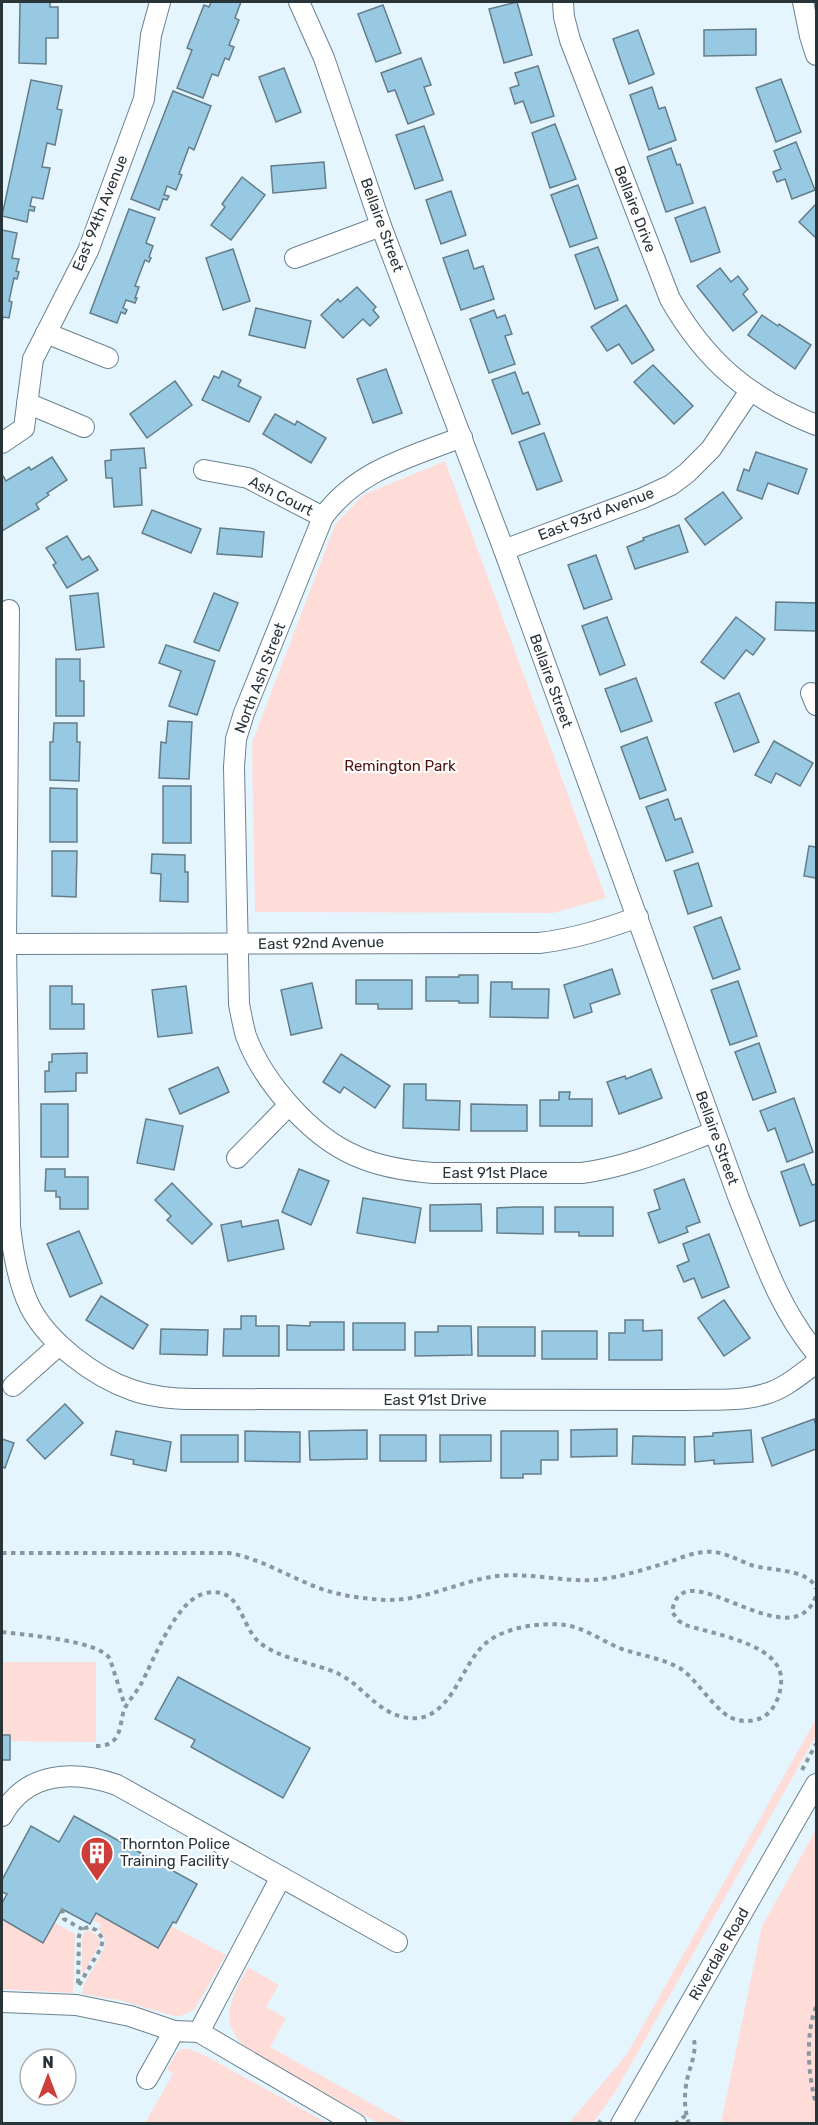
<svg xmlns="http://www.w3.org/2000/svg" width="818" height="2125" font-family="Rubik,sans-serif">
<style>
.green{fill:#fedcd8}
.building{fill:#97c9e3;stroke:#647d8a;stroke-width:1.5}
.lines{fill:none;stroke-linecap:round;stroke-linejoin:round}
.minor-casing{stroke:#6a8290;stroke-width:22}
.path{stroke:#8a979e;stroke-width:4;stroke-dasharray:4.5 4.5;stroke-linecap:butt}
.minor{stroke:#fff;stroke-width:20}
.labels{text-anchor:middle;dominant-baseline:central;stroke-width:4.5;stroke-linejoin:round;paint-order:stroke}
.street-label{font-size:15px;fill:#293439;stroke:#fff}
.park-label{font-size:15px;fill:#4f100e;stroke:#fff}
.poi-label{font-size:15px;fill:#293439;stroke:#fff;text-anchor:start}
</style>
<rect width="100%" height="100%" fill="#e5f5fe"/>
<g class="green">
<polygon points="445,461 606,898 553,913 255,912 252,743 335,525 363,495"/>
<polygon points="2,1662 96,1662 96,1742 2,1741"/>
<polygon points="816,1719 816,1736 617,2089 593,2123 569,2123 627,2054"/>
<polygon points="816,1830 816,2123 721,2123 762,1926"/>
<path d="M96 1913 158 1948 171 1926 226 1955 194 2010 181 2016H174L119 2000 82 1994 83 1986 104 1949C106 1940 105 1935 98 1929L101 1925 93 1920Z"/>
<polygon points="2,1919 43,1942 55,1923 75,1934 73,1993 2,1989"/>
<polygon points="87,1929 97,1935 100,1943 82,1976 82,1937"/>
<path d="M248 1967 279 1985 266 2007 286 2018 270 2047 406 2123H378L248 2050C217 2022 230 1999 248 1967Z"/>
<polygon points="182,2049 189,2049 206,2056 327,2123 145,2123 173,2074 167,2069 177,2052"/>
</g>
<g class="building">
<polygon points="20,2 50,2 50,7 58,7 58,38 46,38 46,64 19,63"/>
<polygon points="211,2 241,2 235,18 239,20 229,45 234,47 229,60 225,58 218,76 212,74 203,98 177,88 192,50 187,48 204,5 209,7"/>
<polygon points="517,2 532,55 504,63 489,9"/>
<polygon points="383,5 401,53 376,62 358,14"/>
<polygon points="756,29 756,55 704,56 704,30"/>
<polygon points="638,30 654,74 629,84 613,39"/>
<polygon points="421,58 431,85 424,87 434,114 408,124 395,90 388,92 381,73"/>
<polygon points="538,66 554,116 531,123 523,101 515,104 510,88 519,85 515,73"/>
<polygon points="284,68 301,112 276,122 259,77"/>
<polygon points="781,79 801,132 776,142 756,88"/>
<polygon points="31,80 62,86 57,109 62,110 55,145 47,143 42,167 50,168 43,199 32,197 30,206 35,207 34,211 29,210 27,222 2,216"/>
<polygon points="652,87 659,109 665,107 676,140 649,150 630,95"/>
<polygon points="173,91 211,106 194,150 189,147 179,174 182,175 176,190 167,186 164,195 169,196 167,200 163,199 159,210 131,199"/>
<polygon points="555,124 576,179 550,188 532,133"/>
<polygon points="424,126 443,180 415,189 396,135"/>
<polygon points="796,142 815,190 792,199 785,179 777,182 773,172 781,169 774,151"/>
<polygon points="671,148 677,165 680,164 693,203 666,212 647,157"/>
<polygon points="324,162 326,188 273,193 271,166"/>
<polygon points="242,177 265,195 231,240 211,225 225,207 222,204"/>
<polygon points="578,185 597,238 570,247 551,195"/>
<polygon points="451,191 466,235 441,244 426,200"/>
<polygon points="816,204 816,238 799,222"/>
<polygon points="705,207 720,252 691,262 675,218"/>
<polygon points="129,209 155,218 146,243 153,246 149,257 151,258 149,262 145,260 135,286 139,287 135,298 137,298 135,303 126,300 123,308 127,310 125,314 121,312 117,323 90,313"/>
<polygon points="2,230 17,233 12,258 19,259 16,271 19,272 17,279 14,278 9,301 12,302 9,318 3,317 2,323"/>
<polygon points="598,247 618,300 595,309 575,255"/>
<polygon points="233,249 250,301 223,310 206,258"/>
<polygon points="468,250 474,269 483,266 494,299 461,310 443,258"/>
<polygon points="720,268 731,282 738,276 748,289 743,294 757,312 733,331 697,286"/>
<polygon points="357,287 376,307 373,310 379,317 370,326 363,319 343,338 321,315 338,299 340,302"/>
<polygon points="626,305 654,350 632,364 619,344 607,351 591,327"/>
<polygon points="256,308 311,321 305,348 249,335"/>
<polygon points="494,310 497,318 505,315 512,334 505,336 515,364 489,373 470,319"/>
<polygon points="762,315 778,326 779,324 811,345 795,369 748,335"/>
<polygon points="653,365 693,406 674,424 634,382"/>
<polygon points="386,369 402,413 373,423 357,379"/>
<polygon points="222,371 241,380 238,386 261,397 249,422 202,400 214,376 219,378"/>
<polygon points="515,372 523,394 528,392 540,424 512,434 492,380"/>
<polygon points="175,381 192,405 147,438 130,414"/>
<polygon points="275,414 295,425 297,421 326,438 311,463 263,434"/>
<polygon points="544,433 562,481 537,490 519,442"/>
<polygon points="144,448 146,468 140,468 142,505 114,507 112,478 106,478 105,461 111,460 111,450"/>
<polygon points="756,452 807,469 798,494 768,483 762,499 737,490 744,469 749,471"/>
<polygon points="52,457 67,480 47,493 49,495 36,504 39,509 2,531 2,474 6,481 29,467 31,470"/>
<polygon points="723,492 742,518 705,545 685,519"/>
<polygon points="152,510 201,529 191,553 142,533"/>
<polygon points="679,525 688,552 635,569 627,547 644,540 643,538"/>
<polygon points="220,528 264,532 262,557 217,554"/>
<polygon points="67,536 82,560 89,556 98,570 67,588 53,565 56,563 46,548"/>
<polygon points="596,555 612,599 584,609 568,565"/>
<polygon points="98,593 104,647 76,650 70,596"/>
<polygon points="214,593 238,603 219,651 194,642"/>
<polygon points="776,602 816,603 816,631 775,630"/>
<polygon points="607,617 625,665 600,675 582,626"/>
<polygon points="736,617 765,639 753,655 746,650 724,679 701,662"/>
<polygon points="166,645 215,661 197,715 169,706 181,671 159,663"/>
<polygon points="56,659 80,659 80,681 84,681 84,716 56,716"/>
<polygon points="636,678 652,721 621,732 605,689"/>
<polygon points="739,693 759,742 734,752 715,703"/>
<polygon points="168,721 192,722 189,779 159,778 161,742 166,743"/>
<polygon points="54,723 77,723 77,742 80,742 79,781 50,780 50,742 53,742"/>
<polygon points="647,737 666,790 640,799 621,747"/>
<polygon points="774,741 813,763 800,786 776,773 771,783 755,775"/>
<rect x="163" y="786" width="28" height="57"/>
<polygon points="50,788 77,789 77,842 50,842"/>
<polygon points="668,799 675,820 681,818 693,852 666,861 646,807"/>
<polygon points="809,846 816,847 816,878 804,876"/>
<polygon points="52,851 77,851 76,897 52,896"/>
<polygon points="152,854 185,855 185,872 188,872 188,902 160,901 161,874 151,873"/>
<polygon points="698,863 712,906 688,914 674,871"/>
<polygon points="721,917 740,969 713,979 694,927"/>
<polygon points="612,969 620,994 590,1004 592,1012 574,1018 564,985"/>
<polygon points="459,975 478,975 478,1003 459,1003 459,1001 426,1001 426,977 459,977"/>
<polygon points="356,980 412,980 412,1009 378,1009 378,1004 356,1004"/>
<polygon points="738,981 757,1036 730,1045 711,990"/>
<polygon points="491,982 512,982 512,989 549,989 548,1018 490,1017"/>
<polygon points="312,983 322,1028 291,1035 281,990"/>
<polygon points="50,986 72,986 72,1004 84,1004 84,1029 50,1029"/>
<polygon points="186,986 192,1033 158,1037 152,990"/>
<polygon points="759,1043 776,1092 753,1100 735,1052"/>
<polygon points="87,1053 87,1073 76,1073 76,1091 45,1092 45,1071 49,1071 49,1062 52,1062 52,1054"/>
<polygon points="341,1054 390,1086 375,1108 344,1087 340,1093 323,1082"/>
<polygon points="218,1067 229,1092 180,1114 169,1089"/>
<polygon points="651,1069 662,1098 619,1114 607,1082 625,1076 626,1079"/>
<polygon points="404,1084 426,1084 426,1100 460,1101 459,1130 403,1128"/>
<polygon points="559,1092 570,1092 569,1099 592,1099 592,1126 540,1126 540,1100 559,1100"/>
<polygon points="794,1098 813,1152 787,1162 775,1128 768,1131 760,1111"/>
<rect x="41" y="1104" width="27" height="53"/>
<polygon points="471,1104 527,1105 527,1131 471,1131"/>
<polygon points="146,1119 183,1126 174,1170 137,1163"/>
<polygon points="804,1164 812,1185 816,1184 816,1220 800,1226 781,1172"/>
<polygon points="46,1169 65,1169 65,1177 88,1177 88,1209 60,1209 60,1197 56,1197 56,1191 45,1191"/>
<polygon points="299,1169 329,1181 311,1225 282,1212"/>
<polygon points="684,1179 700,1222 686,1227 688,1232 659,1243 648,1213 660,1209 654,1190"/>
<polygon points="172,1183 212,1224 192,1244 167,1220 171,1216 155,1200"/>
<polygon points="363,1198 421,1208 415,1243 357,1233"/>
<polygon points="481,1204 482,1231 430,1231 430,1205"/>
<polygon points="515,1207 543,1207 543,1234 497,1233 497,1208"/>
<polygon points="555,1207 613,1207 613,1236 579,1236 579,1232 555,1232"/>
<polygon points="278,1220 284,1249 228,1261 221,1225 241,1221 242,1227"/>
<polygon points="79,1231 102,1283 70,1297 47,1244"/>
<polygon points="709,1234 729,1287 702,1298 694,1278 684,1282 677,1266 689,1261 683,1244"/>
<polygon points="101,1296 148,1325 133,1349 86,1320"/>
<polygon points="724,1300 750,1338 724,1356 698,1318"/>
<polygon points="241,1316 256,1316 256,1326 279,1326 279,1356 223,1356 224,1329 241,1329"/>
<polygon points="625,1320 643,1320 643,1331 662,1330 662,1360 609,1360 609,1333 625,1333"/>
<polygon points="310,1322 344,1322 344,1350 287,1350 287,1325 310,1326"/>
<rect x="353" y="1323" width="52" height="27"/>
<polygon points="438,1326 471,1326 472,1355 415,1356 415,1332 438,1332"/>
<rect x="478" y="1327" width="57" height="29"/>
<polygon points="161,1329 208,1330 207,1355 160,1354"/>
<rect x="542" y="1331" width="55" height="28"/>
<polygon points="65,1404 83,1423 45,1459 27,1440"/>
<polygon points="814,1419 816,1425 816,1449 772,1466 762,1438"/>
<polygon points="617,1429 617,1456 571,1457 571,1430"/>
<polygon points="367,1430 367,1459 310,1460 309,1431"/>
<polygon points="751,1430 753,1462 714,1464 714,1460 695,1462 694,1437 713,1436 713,1433"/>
<polygon points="116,1431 171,1442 166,1471 133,1464 134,1460 111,1455"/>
<polygon points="245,1431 300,1432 300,1462 245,1461"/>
<polygon points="501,1431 558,1431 558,1460 541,1460 541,1474 523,1474 523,1478 501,1478"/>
<rect x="181" y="1435" width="57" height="27"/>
<rect x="380" y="1435" width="46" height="26"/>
<polygon points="440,1435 491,1435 491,1461 440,1462"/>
<polygon points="633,1436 685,1437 685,1465 632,1464"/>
<polygon points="2,1439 14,1443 5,1468 2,1467"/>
<polygon points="178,1677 310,1748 283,1798 191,1747 195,1740 155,1719"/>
<rect x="2" y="1735" width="8" height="25"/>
<polygon points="74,1816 197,1884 176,1923 173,1922 158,1948 96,1913 90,1924 62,1909 43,1943 2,1919 2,1903 7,1894 2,1892 2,1880 31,1826 59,1842"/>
</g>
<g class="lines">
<g class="minor-casing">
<g id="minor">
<path d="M299 2 324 58 381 226 504 550 739 1199C762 1255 777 1305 816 1353"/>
<path d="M563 2 564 17 570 40 670 299C706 362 749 398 816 425"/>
<polyline points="803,2 810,36 816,55"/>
<polyline points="295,258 381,226"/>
<polyline points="46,333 108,358"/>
<polyline points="27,403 84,427"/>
<path d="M462 437C410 457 357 470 323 517L244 713 236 739 234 767 239 1004C241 1014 243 1026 246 1036 263 1082 311 1137 356 1156 380 1167 407 1171 433 1173H582C628 1167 671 1148 714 1132"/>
<polyline points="2,443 24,428 33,359 88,251 144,99 151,35 160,2"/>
<polyline points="204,470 248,478 323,517"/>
<polyline points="504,550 643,498 671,485 687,473 711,449 750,391"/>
<path d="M9 610 6 944 10 1226C13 1253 18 1283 30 1307 48 1342 94 1377 132 1390 152 1397 173 1399 195 1399L682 1400C709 1399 739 1402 765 1394 784 1389 801 1374 816 1363"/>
<polyline points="811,693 816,705"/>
<path d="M2 944 539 943C574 939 605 929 638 917"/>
<polyline points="237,1158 289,1105"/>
<polyline points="13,1386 59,1345"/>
<path d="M2 1816C26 1771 74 1770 117 1785L397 1942"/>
<polyline points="2,2002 76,2005 130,2016 174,2031"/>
<polyline points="199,2032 281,1877"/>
<polyline points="147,2079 174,2031 199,2032 356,2124"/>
<polyline points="621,2124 816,1784"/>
</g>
</g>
<g class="path">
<path d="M2 1553H229C258 1558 282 1573 309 1584 334 1595 361 1599 388 1600 423 1600 452 1585 485 1578 522 1570 558 1582 594 1580 619 1578 645 1569 669 1562 680 1558 692 1553 704 1552 722 1550 735 1559 751 1565 768 1571 810 1568 816 1589"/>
<path d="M2 1632C24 1635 99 1640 110 1659L125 1706"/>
<path d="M96 1746C103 1746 110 1745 115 1739 121 1732 121 1719 124 1710 128 1701 136 1693 141 1684 154 1660 176 1599 206 1593 241 1586 240 1624 258 1641 277 1659 316 1663 339 1674 363 1686 376 1711 403 1717 451 1728 459 1665 486 1643 505 1627 542 1622 565 1625 586 1628 603 1642 622 1649 642 1656 663 1658 681 1669 699 1681 718 1717 738 1720 746 1722 756 1721 763 1717 778 1709 786 1681 778 1667 765 1642 711 1633 685 1625L679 1621 672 1612C673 1605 676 1596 683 1593 712 1578 795 1653 816 1596"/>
<polyline points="802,1770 816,1744"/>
<polyline points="62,1909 64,1919 82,1929 79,1936 78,1986"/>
<polyline points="79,1985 101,1948 103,1939 96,1930 89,1927 82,1929"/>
<path d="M816 2007C805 2035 808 2075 816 2104"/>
<polyline points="598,2124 603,2117"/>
<polyline points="675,2124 686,2115"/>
<path d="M689 2124C684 2109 684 2094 687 2080 690 2065 698 2051 693 2036"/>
</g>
<use href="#minor" class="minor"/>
</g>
<defs>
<g id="building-pin" transform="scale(1.725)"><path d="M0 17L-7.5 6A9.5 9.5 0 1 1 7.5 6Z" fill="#cc3e39" stroke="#fff"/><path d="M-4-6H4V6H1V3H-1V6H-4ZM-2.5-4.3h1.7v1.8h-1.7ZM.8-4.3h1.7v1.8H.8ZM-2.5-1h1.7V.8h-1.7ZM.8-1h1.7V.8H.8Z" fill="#fff"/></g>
</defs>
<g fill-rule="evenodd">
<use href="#building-pin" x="97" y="1853"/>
</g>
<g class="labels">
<g class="street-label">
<text transform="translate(635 209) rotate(69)">Bellaire Drive</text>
<text transform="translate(100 213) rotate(-68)">East 94th Avenue</text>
<text transform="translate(382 225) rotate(70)">Bellaire Street</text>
<text transform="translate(281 496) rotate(27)">Ash Court</text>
<text transform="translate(596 514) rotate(-21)">East 93rd Avenue</text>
<text transform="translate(260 678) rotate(-69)">North Ash Street</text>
<text transform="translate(551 681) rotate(70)">Bellaire Street</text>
<text transform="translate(321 943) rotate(-1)">East 92nd Avenue</text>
<text transform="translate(717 1138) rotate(70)">Bellaire Street</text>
<text x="495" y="1173">East 91st Place</text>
<text x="435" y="1400">East 91st Drive</text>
<text transform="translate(719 1954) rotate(-60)">Riverdale Road</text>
</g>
<g class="park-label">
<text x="400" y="766">Remington Park</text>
</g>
<g class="poi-label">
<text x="120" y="1844">Thornton Police<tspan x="120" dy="17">Training Facility</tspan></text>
</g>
</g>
<rect width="818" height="2125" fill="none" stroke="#293439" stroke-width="6"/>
<g transform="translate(48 2077)"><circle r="28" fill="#ffffff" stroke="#a9aeb0" stroke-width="1.5"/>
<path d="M0-4.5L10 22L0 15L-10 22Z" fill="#cc3e39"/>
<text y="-9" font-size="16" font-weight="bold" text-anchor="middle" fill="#293439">N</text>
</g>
</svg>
